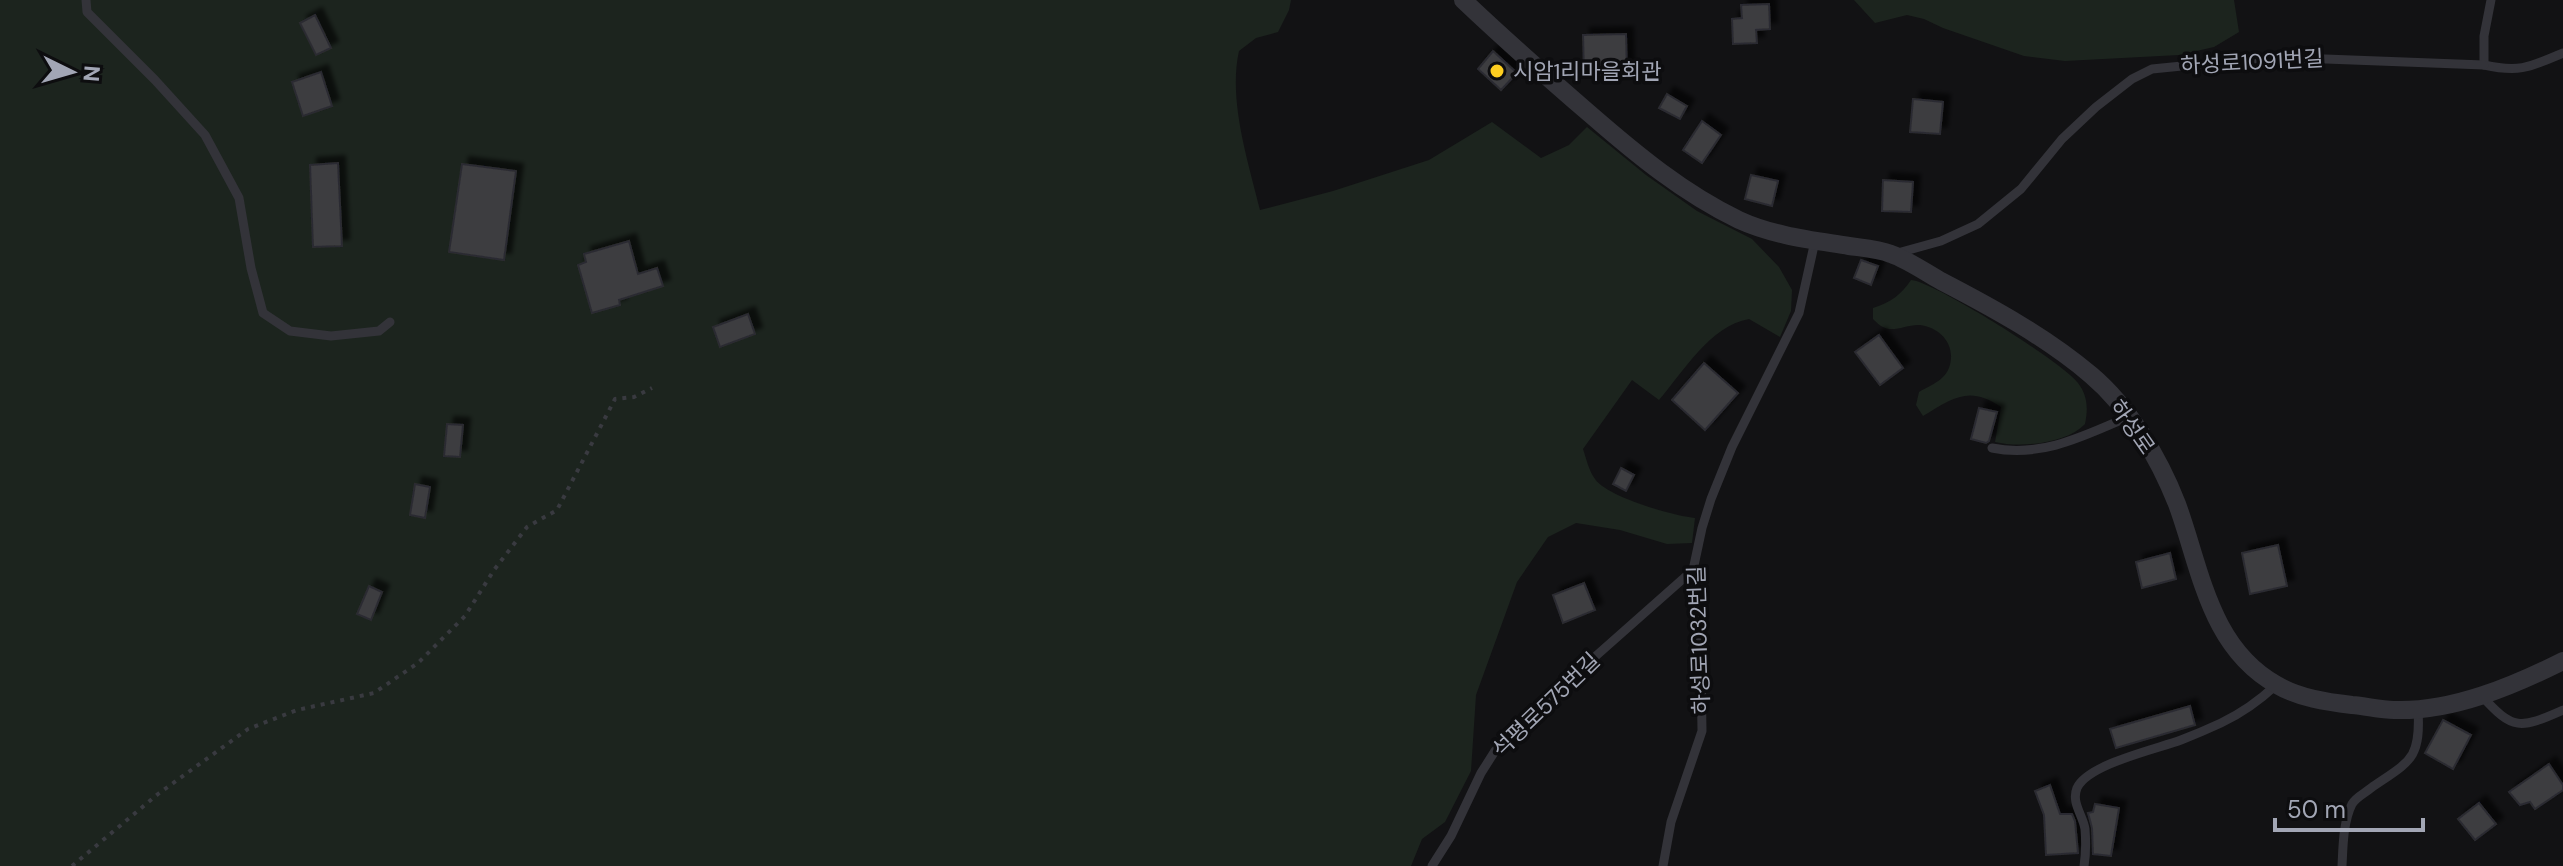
<svg xmlns="http://www.w3.org/2000/svg" width="2563" height="866" font-family="'DM Sans','Noto Sans KR',sans-serif">
<style>
.green{fill:#1c241e}
.building{fill:#3c3c41;stroke:#2c2c30;stroke-width:2;filter:url(#shadow)}
.lines{fill:none;stroke-linecap:round;stroke-linejoin:round}
.path{stroke:#393a40;stroke-width:4;stroke-dasharray:4 6;stroke-linecap:butt}
.lane{stroke:#333339;stroke-width:9}
.street{stroke:#333339;stroke-width:18}
.poi-dot{fill:#fece20;stroke:#0d0d0f;stroke-width:3}
.labels{text-anchor:middle;dominant-baseline:central;stroke-width:7;stroke-linejoin:round;paint-order:stroke}
.street-label{font-size:22px;fill:#a2a6b5;stroke:#0d0d0f}
.poi-label{font-size:22px;fill:#a2a6b5;stroke:#0d0d0f;text-anchor:start}
</style>
<defs>
<filter id="shadow"><feDropShadow dx="7" dy="-7" stdDeviation="2" flood-color="#0009"/></filter>
</defs>
<rect width="100%" height="100%" fill="#121214"/>
<g class="green">
<path d="M0 0H1291L1289 10 1278 32 1256 38 1239 51C1228 100 1248 161 1260 210L1333 191 1429 160 1492 122 1541 158 1569 145 1587 127 1646 175 1697 211 1752 239 1779 267 1792 290 1791 311 1780 337 1749 319C1710 326 1684 371 1659 400L1632 380 1583 449C1586 458 1589 471 1595 479 1607 497 1674 516 1695 518L1692 543 1667 544 1620 530 1576 523 1548 537 1517 582 1476 695 1471 771 1445 822 1422 839 1411 866H0Z"/>
<polygon points="1854,0 2234,0 2239,32 2214,47 2179,55 2065,61 2024,56 1943,28 1924,19 1907,15 1875,23"/>
<path d="M1911 280C1933 281 2064 363 2078 383 2088 396 2088 409 2085 424 2066 444 2020 448 1995 442L2001 407C1969 385 1953 398 1923 416L1916 405 1919 392C1935 383 1950 378 1951 358 1952 340 1937 327 1920 325 1910 324 1899 330 1889 329 1882 328 1877 323 1873 319V308C1891 302 1901 295 1911 280Z"/>
</g>
<g class="building">
<polygon points="1769,4 1770,29 1756,30 1757,43 1733,44 1732,19 1742,18 1741,5"/>
<polygon points="315,15 331,48 316,55 300,23"/>
<polygon points="1626,34 1627,74 1584,75 1583,35"/>
<polygon points="1493,51 1517,73 1501,90 1478,69"/>
<polygon points="321,72 332,106 303,116 292,82"/>
<polygon points="1667,94 1687,106 1680,119 1659,108"/>
<polygon points="1913,99 1943,102 1940,134 1910,132"/>
<polygon points="1702,121 1721,135 1702,163 1683,150"/>
<polygon points="338,163 342,246 313,247 310,165"/>
<polygon points="462,164 516,171 504,260 449,252"/>
<polygon points="1751,175 1778,181 1772,206 1745,199"/>
<polygon points="1883,180 1913,182 1911,212 1882,211"/>
<polygon points="629,241 638,274 657,268 663,286 619,300 620,305 592,313 578,265 586,262 584,254"/>
<polygon points="1861,260 1878,266 1871,285 1854,278"/>
<polygon points="748,314 755,334 720,347 713,327"/>
<polygon points="1879,335 1903,368 1880,385 1855,352"/>
<polygon points="1704,363 1738,393 1705,430 1672,400"/>
<polygon points="1979,408 1997,412 1989,441 1986,443 1971,439"/>
<polygon points="447,424 463,425 460,457 444,456"/>
<polygon points="1621,468 1634,475 1626,491 1613,484"/>
<polygon points="415,484 430,487 425,518 410,515"/>
<polygon points="2278,545 2287,586 2250,594 2242,553"/>
<polygon points="2170,553 2176,579 2142,588 2136,562"/>
<polygon points="1584,583 1595,610 1563,623 1553,595"/>
<polygon points="369,586 382,592 371,620 357,614"/>
<polygon points="2190,706 2195,725 2116,748 2110,729"/>
<polygon points="2443,720 2471,735 2453,769 2425,753"/>
<polygon points="2549,764 2563,785 2563,790 2535,809 2530,802 2520,805 2509,792"/>
<polygon points="2050,785 2060,814 2072,814 2075,821 2078,853 2046,855 2044,815 2035,791"/>
<polygon points="2479,803 2496,824 2475,840 2458,819"/>
<polygon points="2095,804 2119,808 2111,856 2093,854 2092,828 2088,813 2093,812"/>
</g>
<g class="lines">
<polyline class="path" points="72,866 158,794 248,729 297,710 374,693 418,663 465,616 494,570 527,527 557,510 615,399 634,397 652,388"/>
<g class="lane">
<polyline points="86,0 87,12 155,80 205,135 239,198 251,268 263,313 290,331 331,336 379,331 390,322"/>
<path d="M2491 0 2484 36V65C2520 73 2530 67 2563 53"/>
<polyline points="1894,254 1941,241 1978,224 2021,189 2062,139 2096,107 2132,79 2152,69 2272,57 2484,65"/>
<path d="M1992 448C2041 458 2084 436 2128 417"/>
<path d="M2481 695C2513 731 2520 729 2563 710"/>
<polyline points="1432,866 1451,836 1481,773 1495,751 1545,701 1693,570"/>
<polyline points="1663,866 1671,822 1702,731 1701,670 1694,621 1693,570 1702,528 1711,499 1732,447 1799,313 1815,241"/>
<path d="M2084 866C2086 854 2086 842 2085 829 2083 815 2071 803 2077 788 2088 764 2157 749 2181 740 2194 735 2208 729 2221 723 2242 713 2259 701 2276 685"/>
<path d="M2342 866C2343 847 2343 822 2352 804 2356 797 2365 793 2371 788 2410 761 2421 760 2418 709"/>
</g>
<path class="street" d="M1463 0C1504 39 1546 76 1590 114 1636 154 1683 193 1739 220 1774 236 1812 240 1849 246 1863 248 1878 249 1891 254 1908 260 1925 272 1941 281 1993 308 2046 337 2091 375 2129 407 2159 458 2177 504 2201 569 2209 647 2277 685 2299 698 2327 702 2352 705 2366 706 2380 710 2394 710 2452 712 2513 686 2563 661"/>
</g>
<circle class="poi-dot" cx="1497" cy="71" r="8"/>
<g class="labels">
<g class="street-label">
<text transform="translate(2252 62) rotate(-3)">하성로1091번길</text>
<text transform="translate(2132 427) rotate(55)">하성로</text>
<text transform="translate(1699 640) rotate(-92)">하성로1032번길</text>
<text transform="translate(1546 705) rotate(-44)">석평로575번길</text>
</g>
<g class="poi-label">
<text x="1513" y="71">시암1리마을회관</text>
</g>
</g>
<g transform="translate(72 72) rotate(95)" stroke="#0d0d0f" stroke-width="6" paint-order="stroke">
<path d="M0-6L14 30L0 20L-14 30Z" fill="#a2a6b5"/>
<text y="-12" font-size="22" font-weight="bold" text-anchor="middle" fill="#a2a6b5">N</text>
</g>
<path d="M2275 818v12h148v-12" fill="none" stroke="#a2a6b5" stroke-width="4"/>
<text x="2287" y="818" font-size="24" fill="#a2a6b5" stroke="#0d0d0f" stroke-width="6" paint-order="stroke">50 m</text>
</svg>
